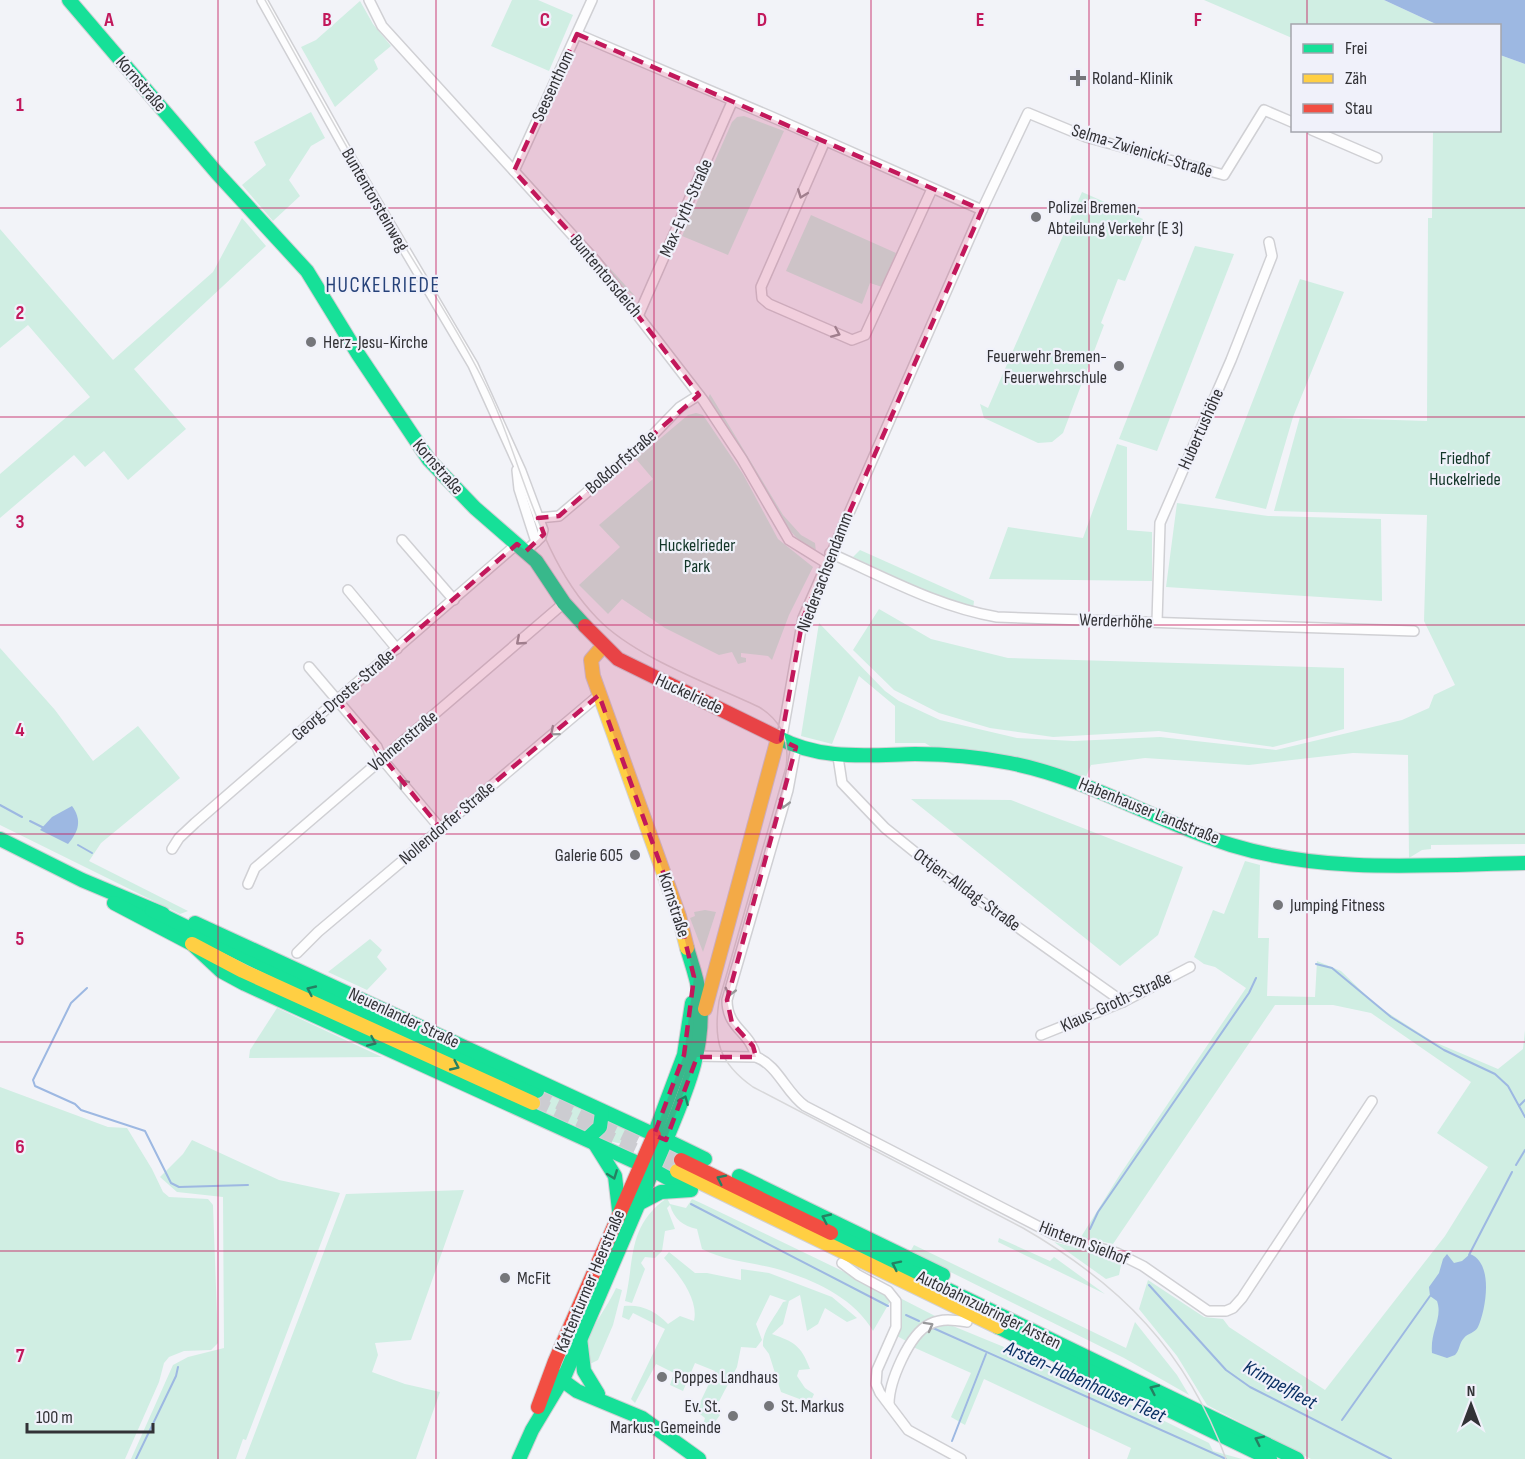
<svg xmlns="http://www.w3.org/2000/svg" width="1525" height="1459" font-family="'Sofia Sans Condensed',sans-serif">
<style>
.green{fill:#d0eee3}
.water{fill:#9db8e2}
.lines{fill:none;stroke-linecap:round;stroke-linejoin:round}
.stream{stroke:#9db8e2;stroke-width:2}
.highway-tunnel{stroke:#ccccd1;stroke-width:16;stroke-dasharray:16 8;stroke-linecap:butt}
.street-casing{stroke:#d0d0d4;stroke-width:12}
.fast-casing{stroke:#d0d0d4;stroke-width:16}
.slow-casing{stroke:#d0d0d4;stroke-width:16}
.jam-casing{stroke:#d0d0d4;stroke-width:16}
.street{stroke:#fdfdfe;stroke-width:9}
.fast{stroke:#16e098;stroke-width:14}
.slow{stroke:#ffcf43;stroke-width:14}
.jam{stroke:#f24e42;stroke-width:14}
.tram{stroke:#d7d7d9;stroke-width:1.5}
.oneway{stroke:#98989a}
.oneway2{stroke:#258062}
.marked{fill:#c2185b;fill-opacity:0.2;stroke:#c2185b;stroke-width:4.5;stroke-dasharray:12 8;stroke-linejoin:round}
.grid{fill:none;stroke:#c2185b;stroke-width:1.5;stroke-opacity:0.55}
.poi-dot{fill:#75767a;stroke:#f0f1fa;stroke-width:2}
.labels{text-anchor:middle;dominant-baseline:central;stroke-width:4.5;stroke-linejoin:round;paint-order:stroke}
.poi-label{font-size:18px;fill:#323236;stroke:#f0f1fa;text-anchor:start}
.street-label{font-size:18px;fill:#323236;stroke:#f0f1fa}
.park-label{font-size:18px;fill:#123628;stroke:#f0f1fa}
.water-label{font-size:20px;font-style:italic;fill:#0b3064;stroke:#f0f1fa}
.quarter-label{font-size:21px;letter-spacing:1.5px;fill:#264279;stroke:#f0f1fa}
.grid-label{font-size:20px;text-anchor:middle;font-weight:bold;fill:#c2185b;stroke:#f0f1fa;stroke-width:4.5;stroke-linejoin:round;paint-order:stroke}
</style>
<rect width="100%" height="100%" fill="#f2f3f8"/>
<g class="green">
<polygon points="512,0 538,0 573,15 549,71 491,46"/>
<polygon points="1204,0 1384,0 1438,25 1292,26 1292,38"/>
<polygon points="360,1 373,24 391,46 374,60 378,69 335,107 301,47 316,40"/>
<polygon points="1500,55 1525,64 1525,844 1431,845 1431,849 1422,850 1409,858 1408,755 1353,753 1249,765 1145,758 1091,765 1086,777 1029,760 933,748 925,743 895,743 895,706 859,676 832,744 801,736 819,623 885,691 899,701 940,720 1017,738 1074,741 1160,737 1276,750 1402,720 1429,708 1434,695 1455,685 1424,621 1427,515 1274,511 1300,417 1427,421 1428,218 1432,218 1433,131 1500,130"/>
<polygon points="311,112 325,138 311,146 289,180 300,196 273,221 242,185 266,165 254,142"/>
<polygon points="744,116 784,131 728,255 682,236 732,122 737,117"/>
<polygon points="521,170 635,296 627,291 524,177"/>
<polygon points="1082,192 1143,219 1138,233 1144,235 1125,281 1118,279 1101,323 1104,325 1063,433 1052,442 1038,443 984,418 980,404 988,408"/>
<polygon points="811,215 896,253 882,287 870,283 862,304 786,271"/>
<polygon points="242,218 266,246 134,369 186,429 128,480 104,451 85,467 74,455 0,518 0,474 90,397 28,325 0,348 0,229 113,360 213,272"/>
<polygon points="1195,246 1234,254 1157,451 1119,439"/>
<polygon points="1300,279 1344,292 1293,417 1266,509 1215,498"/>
<path d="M710 394 783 515 801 535 815 543 816 552C781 538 729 435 707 400Z"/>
<polygon points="696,413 703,415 743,474 778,539 813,567 789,615 772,660 768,656 741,653 741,657 746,658 746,662 738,664 732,652 719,655 665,628 622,599 608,614 579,585 620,547 599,525 653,479 636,459 688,415"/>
<polygon points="1117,444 1127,447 1127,530 1152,532 1152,581 989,579 1008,527 1083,538"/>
<polygon points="1177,503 1268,516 1381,519 1382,601 1166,587"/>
<polygon points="860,550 974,601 973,609 921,589 853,557"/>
<polygon points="879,609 931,639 1008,658 1344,668 1344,729 1273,747 1159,731 1053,737 990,728 939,713 894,690 853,650"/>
<polygon points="0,648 55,710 93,761 138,726 180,778 101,843 89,861 188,911 180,914 0,825"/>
<polygon points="911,799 1011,800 1183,867 1158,935 1120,966"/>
<polygon points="1245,861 1260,865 1258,938 1269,938 1267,996 1315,997 1317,961 1341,971 1377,1006 1432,1041 1498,1069 1523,1049 1525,1030 1525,1459 1311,1459 1207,1405 1177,1356 1139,1309 1148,1280 1204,1317 1223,1319 1229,1327 1325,1390 1445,1236 1488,1167 1437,1133 1471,1082 1371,1013 1333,1005 1275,1005 1113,1244 1081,1237 1119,1176 1246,988 1215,967 1204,964 1194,957 1213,910 1224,914"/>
<polygon points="705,910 716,912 703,952 690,918 695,916 694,912"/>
<polygon points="370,939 382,950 377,957 387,969 367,990 328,972"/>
<polygon points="277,1008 382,1057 249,1058 250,1050"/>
<polygon points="0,1087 108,1127 127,1128 152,1169 163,1192 169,1197 208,1199 213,1205 218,1343 211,1350 184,1351 169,1357 164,1363 159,1382 125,1459 0,1459"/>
<polygon points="540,1088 594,1113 596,1123 585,1129 531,1108"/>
<polygon points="606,1118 633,1134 628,1145 613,1142 598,1135"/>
<polygon points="192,1140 279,1180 340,1193 246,1440 243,1439 236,1459 131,1459 173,1365 188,1357 224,1348 223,1197 177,1192 160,1177 183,1154"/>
<polygon points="464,1190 411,1340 375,1343 378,1355 372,1372 405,1384 440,1392 416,1459 245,1459 346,1194"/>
<path d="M667 1198 670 1204 686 1208 692 1199 703 1204 886 1292 891 1300 873 1331C855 1300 820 1283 787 1272 758 1262 729 1263 702 1249L697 1229C683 1226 674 1219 670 1205L667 1208 675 1229 665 1231 662 1251 655 1258 645 1257 641 1263 645 1269 632 1303 625 1301C635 1259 627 1226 667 1198Z"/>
<polygon points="999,1238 1050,1261 1054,1257 1105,1294 998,1242"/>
<polygon points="1054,1242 1100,1254 1121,1265 1119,1275 1106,1279"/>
<polygon points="914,1245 1126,1348 1135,1322 1177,1375 1189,1395 1124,1358 910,1252"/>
<path d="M669 1252 695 1273H707L741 1280V1269L769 1273 832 1297 857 1318 847 1322 825 1308 818 1324 807 1331 800 1295 789 1301 783 1324 772 1334C794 1342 801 1345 810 1369L799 1370 797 1376 805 1388 814 1394 810 1403 781 1392 769 1354 763 1346C762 1330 776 1316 783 1302L787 1301 770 1295 756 1324 762 1340 756 1348 741 1347 737 1367 714 1411 720 1415 709 1430 703 1425 705 1418 696 1411 715 1371 695 1363 683 1391 670 1385 674 1373 656 1364 635 1403 631 1399 665 1329 633 1313 629 1320 622 1317 624 1306C642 1304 657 1312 668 1324L680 1316 694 1321C699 1299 678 1273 664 1258Z"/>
<path d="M616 1288 622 1290 613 1325 598 1360 586 1366C582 1334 604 1315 616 1288Z"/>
<polygon points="898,1297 937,1317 908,1342 897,1336 902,1316"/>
<polygon points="948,1324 1067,1373 1209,1443 1213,1451 1242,1459 1127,1459 1131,1448 984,1379 965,1425 951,1417 971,1373 913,1347 931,1328"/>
</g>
<g class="water">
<polygon points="1384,0 1525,0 1525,64 1500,55 1500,26 1438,25"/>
<path d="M72 806C82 820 79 831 68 844L40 830 52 817Z"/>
<path d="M1447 1254 1454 1263 1462 1261 1470 1254C1494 1263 1486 1309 1478 1327 1475 1333 1468 1333 1464 1338 1459 1343 1460 1350 1455 1355L1447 1358 1432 1353C1430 1331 1443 1318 1437 1301L1430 1296 1429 1287 1439 1273 1443 1259Z"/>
</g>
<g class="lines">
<g class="stream">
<polyline points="0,805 22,817"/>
<polyline points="30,821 44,828"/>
<polyline points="78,845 92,853"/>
<polyline points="1316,964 1332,968 1391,1017 1444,1050 1495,1074 1508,1086 1519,1106"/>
<polyline points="87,988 71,1003 33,1080 35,1086 75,1104 81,1110 145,1131 171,1183 179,1187 248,1185"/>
<polyline points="1525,1100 1519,1106 1525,1117"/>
<polyline points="1516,1165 1525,1150"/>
<polyline points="691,1204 888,1306"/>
<polyline points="1090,1229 1098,1212 1249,993 1256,978"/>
<polyline points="1469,1255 1512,1172"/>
<polyline points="1149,1285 1226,1370 1250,1387 1391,1459"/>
<polyline points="906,1315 919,1321"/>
<polyline points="933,1328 1226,1459"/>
<polyline points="1342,1420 1430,1296"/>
<polyline points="952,1441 986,1354"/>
<polyline points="136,1459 176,1376 178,1367"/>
</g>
<g class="highway-tunnel">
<polyline points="537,1091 681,1160"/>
<polyline points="533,1103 677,1171"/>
</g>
<g class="street-casing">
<g id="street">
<polyline points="262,0 346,150 473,365 521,471 543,530 541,537 526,551"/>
<polyline points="369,0 382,26 595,260 703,400 742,459 789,540 826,563"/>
<polyline points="577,34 772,117 982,210"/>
<polyline points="1312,130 1377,158"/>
<polyline points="825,141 761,287 762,298 769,304 852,340 865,335 932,189"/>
<polyline points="514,171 592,0"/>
<polyline points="639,314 732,102"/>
<polyline points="517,470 519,489 536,542"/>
<polyline points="538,518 559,516 645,443 680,407 699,395"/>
<polyline points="402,540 454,600"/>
<path d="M830 553C884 577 938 607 997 617L1414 631"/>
<polyline points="348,590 397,649"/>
<polyline points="1157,622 1160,523 1231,360 1272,256 1269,242"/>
<polyline points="309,667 377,747 382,759 440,828"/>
<polyline points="778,738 783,731 803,618 982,210 1028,113 1086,137 1224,175 1264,110 1292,122"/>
<polyline points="838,757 842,783 885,828 937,870 1123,1002"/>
<polyline points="172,849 179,838 195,823 517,544"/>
<polyline points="248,884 255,868 564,603"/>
<polyline points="297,953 318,932 599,695"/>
<polyline points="1041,1035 1123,1002 1190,967"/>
<path d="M692 1056 756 1057C778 1065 786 1093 805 1106L1055 1235 1117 1253 1143 1266 1208 1311H1226L1233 1308 1242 1298 1372 1101"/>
<path d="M756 1057C750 1031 727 1029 727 1000L788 790 796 747"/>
<polyline points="842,1263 858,1275 888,1291 896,1301 896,1327 877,1370 876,1384 880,1393 908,1430 961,1459"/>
<path d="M889 1404C889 1382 909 1334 930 1324 942 1318 954 1320 967 1322"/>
</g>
</g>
<g class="fast-casing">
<g id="fast">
<polyline points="69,0 217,173 307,271 358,354 429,460 475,508 536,561 564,603 585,626"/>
<path d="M777 737C821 761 867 755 915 754 947 754 979 757 1010 763 1088 778 1156 822 1231 845 1326 874 1427 865 1525 863"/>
<polyline points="0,839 82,880 163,914"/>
<polyline points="114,903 192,944 221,971 245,984 653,1170"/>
<polyline points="152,910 322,994 537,1091"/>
<polyline points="195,923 666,1140"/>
<polyline points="654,1135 684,1055 692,1003"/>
<polyline points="587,1139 600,1127 602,1112"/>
<path d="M666 1140C686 1092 707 1046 699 993 697 978 691 962 687 948"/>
<polyline points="666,1140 705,1159"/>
<polyline points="595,1144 615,1176 619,1210"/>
<polyline points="653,1170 686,1188"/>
<polyline points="739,1176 943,1275"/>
<polyline points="638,1204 661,1192 691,1190"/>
<polyline points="831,1233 1297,1459"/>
<polyline points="998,1327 1270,1459"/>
<polyline points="580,1338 584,1371 598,1394"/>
<polyline points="555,1375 577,1391 642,1418 699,1459"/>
<polyline points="519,1459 532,1430 565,1375 666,1140"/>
</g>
</g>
<g class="slow-casing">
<g id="slow">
<polyline points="603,646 591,660 593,676 679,916 687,948"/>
<polyline points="192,944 243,971 533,1103"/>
<polyline points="705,1009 778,738"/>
<polyline points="677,1171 998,1327"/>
</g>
</g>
<g class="jam-casing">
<g id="jam">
<polyline points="585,626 618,659 777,737"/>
<polyline points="681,1160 831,1233"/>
<polyline points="538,1407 555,1361 654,1135"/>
</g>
</g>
<use href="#street" class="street"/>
<use href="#fast" class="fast"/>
<use href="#slow" class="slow"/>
<use href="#jam" class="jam"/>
<path class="tram" d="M265 0C306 74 347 149 390 222 421 274 455 324 482 378 523 457 534 553 597 618 634 657 710 684 759 707 782 721 790 741 786 767L719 1001C713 1041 719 1063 753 1087L1023 1228C1120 1284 1187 1351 1226 1459"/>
</g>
<defs><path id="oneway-chevron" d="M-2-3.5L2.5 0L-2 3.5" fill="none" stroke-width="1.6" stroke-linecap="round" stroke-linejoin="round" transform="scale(1.5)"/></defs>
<g class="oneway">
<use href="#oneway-chevron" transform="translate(802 194) rotate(111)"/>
<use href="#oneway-chevron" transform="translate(836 333) rotate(24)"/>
<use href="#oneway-chevron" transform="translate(520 641) rotate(139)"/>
<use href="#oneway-chevron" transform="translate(554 732) rotate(140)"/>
<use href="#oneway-chevron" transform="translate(403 783) rotate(-130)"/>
<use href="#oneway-chevron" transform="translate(784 804) rotate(106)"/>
<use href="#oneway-chevron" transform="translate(730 992) rotate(105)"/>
<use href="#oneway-chevron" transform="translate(929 1326) rotate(-29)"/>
</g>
<g class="oneway2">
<use href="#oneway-chevron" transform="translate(311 990) rotate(-155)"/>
<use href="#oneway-chevron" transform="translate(372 1042) rotate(24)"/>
<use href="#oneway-chevron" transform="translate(455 1066) rotate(25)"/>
<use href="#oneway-chevron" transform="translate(684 1100) rotate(-67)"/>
<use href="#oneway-chevron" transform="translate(613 1175) rotate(69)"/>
<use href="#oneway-chevron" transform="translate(721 1179) rotate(-154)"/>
<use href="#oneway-chevron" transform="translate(826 1218) rotate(-155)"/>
<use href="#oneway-chevron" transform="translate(896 1265) rotate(-154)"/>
<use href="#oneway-chevron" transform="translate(1154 1389) rotate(-155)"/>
<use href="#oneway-chevron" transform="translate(1259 1440) rotate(-154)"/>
</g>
<path class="marked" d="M577 34 982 210 803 618 781 740 796 747 727 1000 732 1023 753 1046 756 1057H697L666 1140 654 1135 684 1055 694 977 679 916 599 695 440 828 337 700 517 544 526 551 544 534 538 518 559 516 699 395 595 260 514 171Z"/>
<path class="grid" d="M218 0V1459M436 0V1459M654 0V1459M871 0V1459M1089 0V1459M1307 0V26M1307 130V1459M0 208H1525M0 417H1525M0 625H1525M0 834H1525M0 1042H1525M0 1251H1525"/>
<g class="poi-dot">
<path d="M1075 69h6v6h6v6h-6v6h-6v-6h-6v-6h6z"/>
<circle cx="1036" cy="217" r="6"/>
<circle cx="311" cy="342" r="6"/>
<circle cx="1119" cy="366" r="6"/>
<circle cx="635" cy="855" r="6"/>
<circle cx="1278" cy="905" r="6"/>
<circle cx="505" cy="1278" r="6"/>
<circle cx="662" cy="1377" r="6"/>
<circle cx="769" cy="1406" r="6"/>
<circle cx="733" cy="1416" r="6"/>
</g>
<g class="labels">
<g class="poi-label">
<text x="1092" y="78">Roland-Klinik</text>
<text x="1048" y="207">Polizei Bremen,<tspan x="1048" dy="21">Abteilung Verkehr (E 3)</tspan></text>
<text x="323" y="342">Herz-Jesu-Kirche</text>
<text x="1107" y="356" text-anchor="end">Feuerwehr Bremen-<tspan x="1107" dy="21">Feuerwehrschule</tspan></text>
<text x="623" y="855" text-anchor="end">Galerie 605</text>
<text x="1290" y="905">Jumping Fitness</text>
<text x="517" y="1278">McFit</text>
<text x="674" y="1377">Poppes Landhaus</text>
<text x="721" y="1406" text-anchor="end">Ev. St.<tspan x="721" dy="21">Markus-Gemeinde</tspan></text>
<text x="781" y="1406">St. Markus</text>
</g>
<g class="street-label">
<text transform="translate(141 84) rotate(49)">Kornstraße</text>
<text transform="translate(553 86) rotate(-65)">Seesenthom</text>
<text transform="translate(1142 151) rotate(17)">Selma-Zwienicki-Straße</text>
<text transform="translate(375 200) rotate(60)">Buntentorsteinweg</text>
<text transform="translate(686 208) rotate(-66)">Max-Eyth-Straße</text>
<text transform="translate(606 276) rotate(50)">Buntentorsdeich</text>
<text transform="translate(1201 429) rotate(-66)">Hubertushöhe</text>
<text transform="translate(621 462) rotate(-41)">Boßdorfstraße</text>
<text transform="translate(438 467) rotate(49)">Kornstraße</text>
<text transform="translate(825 572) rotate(-69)">Niedersachsendamm</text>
<text transform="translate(1116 621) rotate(2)">Werderhöhe</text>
<text transform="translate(689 694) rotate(25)">Huckelriede</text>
<text transform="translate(343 695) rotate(-41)">Georg-Droste-Straße</text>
<text transform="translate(403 741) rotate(-40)">Vohnenstraße</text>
<text transform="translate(1149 811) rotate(22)">Habenhauser Landstraße</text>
<text transform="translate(447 823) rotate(-40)">Nollendorfer Straße</text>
<text transform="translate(967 890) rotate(36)">Ottjen-Alldag-Straße</text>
<text transform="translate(674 905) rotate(72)">Kornstraße</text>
<text transform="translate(1116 1002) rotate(-25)">Klaus-Groth-Straße</text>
<text transform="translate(404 1018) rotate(25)">Neuenlander Straße</text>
<text transform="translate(1084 1243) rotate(21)">Hinterm Sielhof</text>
<text transform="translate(590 1281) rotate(-67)">Kattenturmer Heerstraße</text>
<text transform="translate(989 1310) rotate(26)">Autobahnzubringer Arsten</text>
</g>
<g class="park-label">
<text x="1465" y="458">Friedhof<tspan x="1465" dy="21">Huckelriede</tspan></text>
<text x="697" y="545">Huckelrieder<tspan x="697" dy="21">Park</tspan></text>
</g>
<g class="water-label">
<text transform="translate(1085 1382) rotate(24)">Arsten-Habenhauser Fleet</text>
<text transform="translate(1280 1385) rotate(29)">Krimpelfleet</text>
</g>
<g class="quarter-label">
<text x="383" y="285">HUCKELRIEDE</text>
</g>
</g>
<g class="grid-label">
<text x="109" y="26">A</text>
<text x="327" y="26">B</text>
<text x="545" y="26">C</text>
<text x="762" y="26">D</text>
<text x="980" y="26">E</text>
<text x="1198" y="26">F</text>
<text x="20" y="111">1</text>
<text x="20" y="319">2</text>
<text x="20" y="528">3</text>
<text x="20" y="736">4</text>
<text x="20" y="945">5</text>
<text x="20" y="1153">6</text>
<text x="20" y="1362">7</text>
</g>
<rect x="1291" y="24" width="210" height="108" fill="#f0f1fa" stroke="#a4a5ac" stroke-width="1.5"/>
<rect x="1303" y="44" width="30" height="9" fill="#16e098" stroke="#a4a5ac" stroke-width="1.5"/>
<text x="1345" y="54" font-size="18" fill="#323236">Frei</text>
<rect x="1303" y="74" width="30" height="9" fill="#ffcf43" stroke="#a4a5ac" stroke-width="1.5"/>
<text x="1345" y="84" font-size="18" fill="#323236">Zäh</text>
<rect x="1303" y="104" width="30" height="9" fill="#f24e42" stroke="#a4a5ac" stroke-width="1.5"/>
<text x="1345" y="114" font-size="18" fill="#323236">Stau</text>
<g transform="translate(1471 1405)" stroke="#f0f1fa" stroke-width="4.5" paint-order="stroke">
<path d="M0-4.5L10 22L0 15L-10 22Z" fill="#323236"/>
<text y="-9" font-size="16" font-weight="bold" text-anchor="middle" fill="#323236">N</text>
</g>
<path d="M27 1423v9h126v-9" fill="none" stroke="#323236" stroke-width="3"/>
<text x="36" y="1423" font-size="18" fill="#323236" stroke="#f0f1fa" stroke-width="4.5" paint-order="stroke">100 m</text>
</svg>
